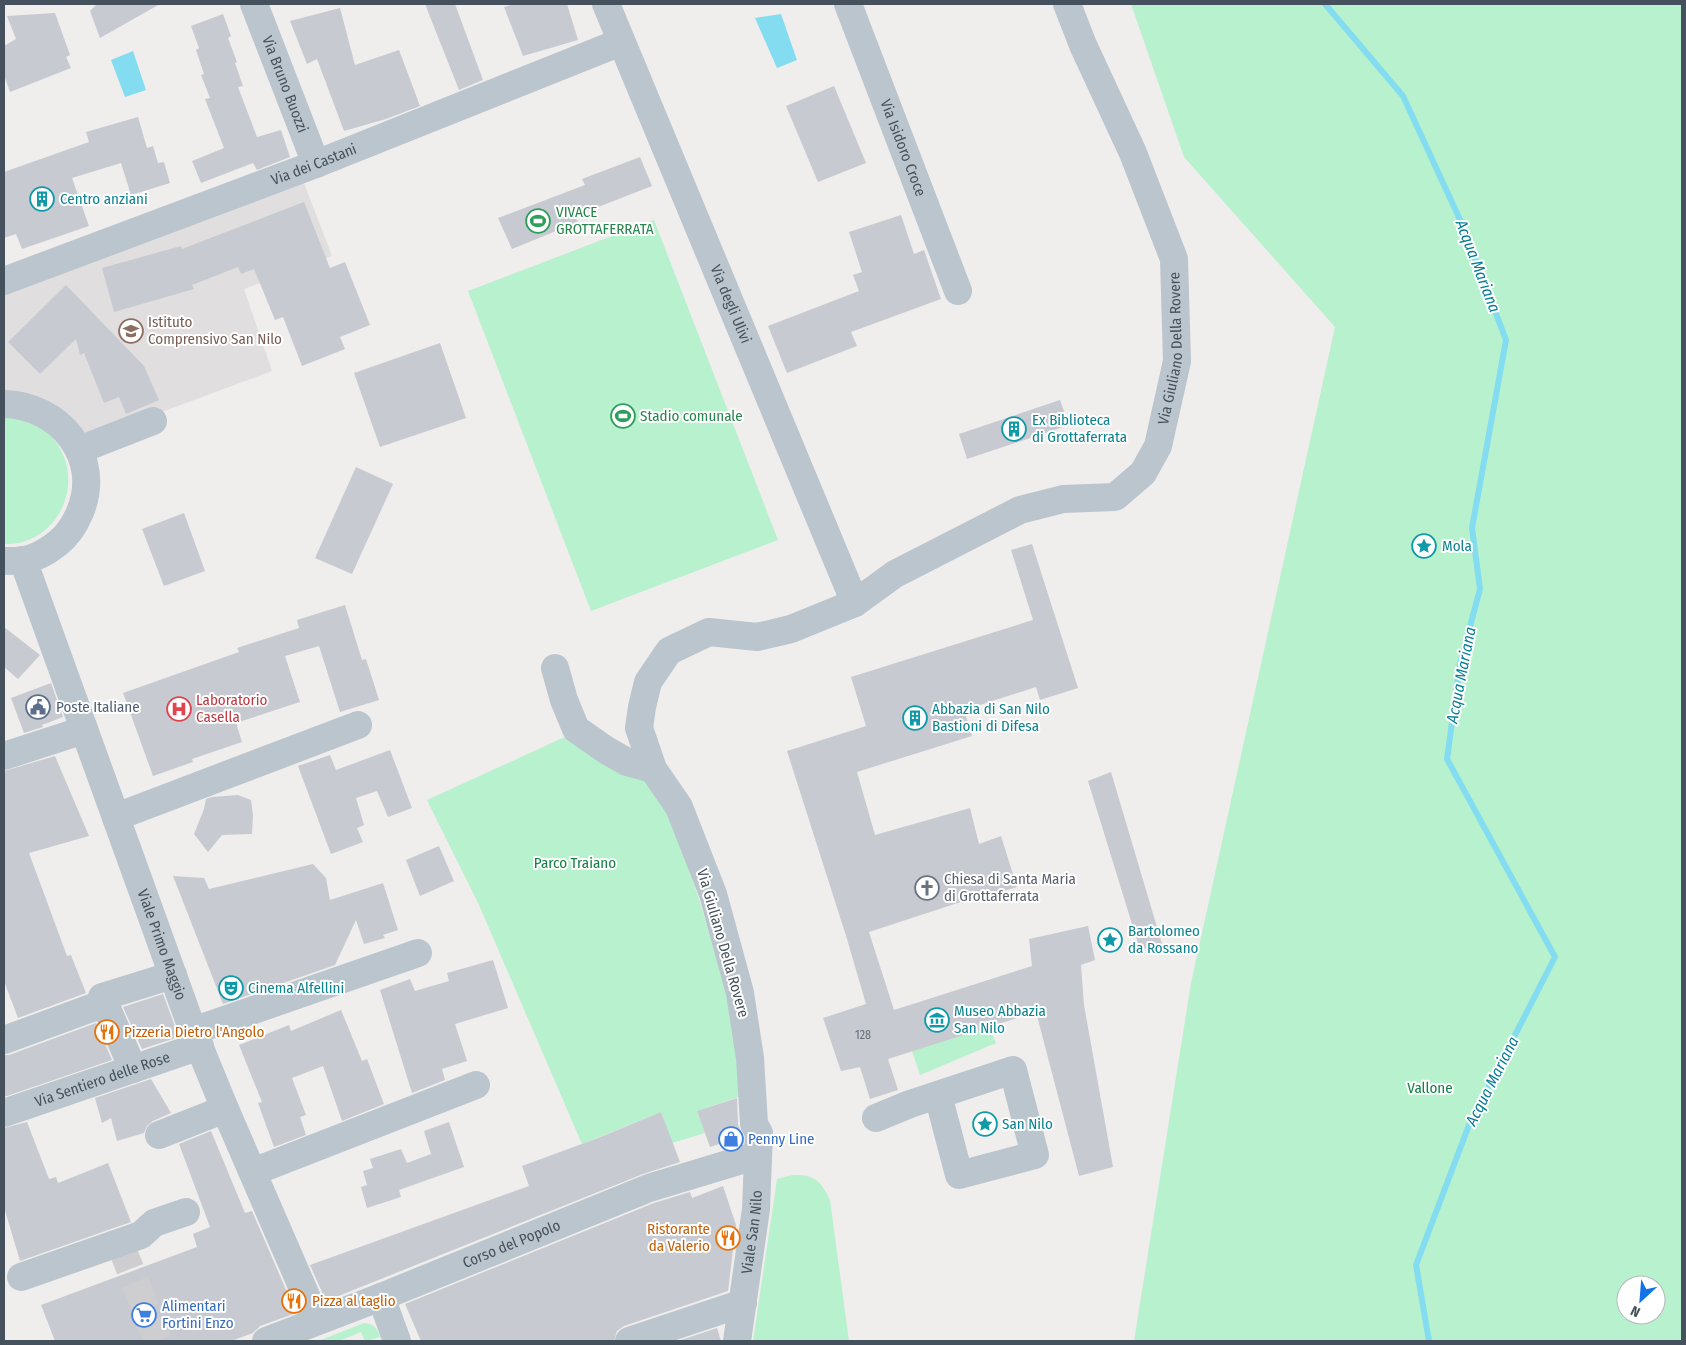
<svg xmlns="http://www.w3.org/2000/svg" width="1686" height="1345" font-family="'Fira Sans Condensed',sans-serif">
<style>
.education{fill:#e1dedf}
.green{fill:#b8f1cd;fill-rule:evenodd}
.water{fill:#83dcf0}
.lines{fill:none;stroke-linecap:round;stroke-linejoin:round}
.stream{stroke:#83dcf0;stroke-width:6}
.building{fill:#c7cad0}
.minor-tunnel{stroke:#ceced0;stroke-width:28;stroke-dasharray:28 14;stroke-linecap:butt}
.minor{stroke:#bbc5cd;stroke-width:28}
.labels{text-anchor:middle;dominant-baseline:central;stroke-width:4;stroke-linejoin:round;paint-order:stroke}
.number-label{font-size:12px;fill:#666f79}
.street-label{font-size:15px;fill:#45515c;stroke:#fff}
.culture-label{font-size:15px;fill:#0d838f;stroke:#fff;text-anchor:start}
.leisure-label{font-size:15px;fill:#27864d;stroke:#fff;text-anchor:start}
.education-label{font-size:15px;fill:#785e54;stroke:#fff;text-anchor:start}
.health-label{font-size:15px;fill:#be3a42;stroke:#fff;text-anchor:start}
.service-label{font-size:15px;fill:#4e5e75;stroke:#fff;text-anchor:start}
.park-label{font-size:15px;fill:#128046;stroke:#fff}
.worship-label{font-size:15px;fill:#5b616d;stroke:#fff;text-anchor:start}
.food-label{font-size:15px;fill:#c56008;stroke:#fff;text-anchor:start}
.shop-label{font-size:15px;fill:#366cbe;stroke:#fff;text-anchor:start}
.water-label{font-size:16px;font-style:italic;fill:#077c96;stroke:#fff}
</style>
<rect width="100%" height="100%" fill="#f0eded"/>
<polygon class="education" points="304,183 332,256 244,289 272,371 89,439 4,395 4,292"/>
<g class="green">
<path d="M1131 4H1682V1341H1134L1191 983 1335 327 1184 157ZM1626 1285H1656V1315H1626Z"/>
<polygon points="654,220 778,540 591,611 468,291"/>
<path d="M4 416C17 418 29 419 40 427 85 457 74 526 23 542 17 544 10 544 4 544Z"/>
<polygon points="569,735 644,780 660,796 680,845 698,896 729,999 741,1096 697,1111 705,1133 672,1143 661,1112 582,1144 479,905 427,800"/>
<polygon points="989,1027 996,1043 920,1075 912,1051"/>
<path d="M793 1175C814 1174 821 1181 830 1200L849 1341H753L777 1179Z"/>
<path d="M364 1323C374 1324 377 1328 380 1337L365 1341 361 1332 339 1341H318Z"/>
</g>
<g class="water">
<polygon points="781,14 797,60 777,68 755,18"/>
<polygon points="133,51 146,90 125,97 111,60"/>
</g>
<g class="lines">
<polyline class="stream" points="1325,4 1403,96 1462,224 1506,340 1472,528 1480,589 1460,664 1447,759 1555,957 1469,1125 1416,1265 1429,1341"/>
</g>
<g class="building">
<polygon points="97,4 160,4 100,38 90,11"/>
<polygon points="425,4 455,4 483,80 459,90"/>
<polygon points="514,4 567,4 578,40 523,56 504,7"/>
<polygon points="340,8 355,65 399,50 420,106 386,119 344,131 317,59 307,64 290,21"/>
<polygon points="55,13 70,55 66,57 71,68 10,92 4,75 4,46 16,39 7,16"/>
<polygon points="223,14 231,36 228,38 237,62 235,63 243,86 238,87 257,137 281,130 290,157 257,170 253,163 201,183 192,161 224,148 205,99 210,98 201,75 204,74 196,50 199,48 191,26"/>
<polygon points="834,86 866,163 818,182 786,106"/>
<polygon points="138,117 147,148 153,146 158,163 164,162 170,183 131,195 121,163 72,178 89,226 22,249 16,234 4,238 4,172 89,142 86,132"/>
<polygon points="640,157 652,186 575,216 578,222 512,249 498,218 585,185 582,179"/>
<polygon points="304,202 330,268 345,262 370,325 340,337 345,349 302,366 283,317 275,320 254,269 241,274 238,267 192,285 194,289 114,312 102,268 181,246 182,249"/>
<polygon points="901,215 914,254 924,250 941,299 851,332 857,346 787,373 768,326 859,291 853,275 862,272 849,232"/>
<polygon points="66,285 144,366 159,400 126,414 119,397 104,403 84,353 80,355 76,339 40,374 8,342"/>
<polygon points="440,343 466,418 380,447 354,373"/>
<polygon points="1060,400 1069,425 967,459 959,434"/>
<polygon points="356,467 393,484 352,574 315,558"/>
<polygon points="184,513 205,571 164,586 142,529"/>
<polygon points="1032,544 1078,688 1040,700 1036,687 964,710 972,736 857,772 875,835 970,808 979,844 1001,836 1017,887 974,900 973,898 869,932 894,1010 1032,966 1029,939 1088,926 1095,960 1081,965 1084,1005 1113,1167 1079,1176 1036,1012 888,1059 898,1090 870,1099 860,1067 841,1071 823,1018 866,1004 847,939 787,751 866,726 851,677 1033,620 1011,550"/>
<polygon points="345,605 362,660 366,659 379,700 340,712 319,646 285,656 300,702 236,723 242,742 192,759 193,762 153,776 123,693 239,652 237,648 299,628 297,620"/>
<polygon points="4,627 40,655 18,679 4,667"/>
<polygon points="51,683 63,717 42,725 43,727 24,733 11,698"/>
<polygon points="390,750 412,808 388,817 377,791 356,798 364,825 357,828 363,842 331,854 298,766 330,755 336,770"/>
<polygon points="55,756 89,836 29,853 67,956 71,955 86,993 18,1018 4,981 4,771"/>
<polygon points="1111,772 1162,944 1140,950 1088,781"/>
<polygon points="238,795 251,800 253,815 252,834 222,835 208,852 194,834 204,809 206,799 212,797"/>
<polygon points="439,846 454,881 420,896 406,860"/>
<polygon points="313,864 326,878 330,900 383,883 398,930 383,935 385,938 364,944 356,920 335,965 223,1004 173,876 204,878 209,889"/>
<polygon points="493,960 508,1008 455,1024 467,1061 442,1069 445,1080 412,1093 380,990 410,979 415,991 449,981 447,973"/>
<polygon points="163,994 179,1037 142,1049 123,1007"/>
<polygon points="341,1010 362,1061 367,1059 384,1104 342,1121 323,1066 292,1078 306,1115 300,1117 306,1135 274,1147 258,1103 262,1102 239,1045 289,1025 291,1031"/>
<polygon points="96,1023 112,1060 4,1097 4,1055 9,1055"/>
<polygon points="151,1079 171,1113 153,1121 147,1126 144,1133 117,1141 111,1118 102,1123 95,1098"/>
<polygon points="737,1098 738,1125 743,1136 710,1147 697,1111"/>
<polygon points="661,1112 680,1162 643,1174 326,1301 310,1265 529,1186 522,1166 598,1138"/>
<polygon points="27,1122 49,1179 56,1177 58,1183 108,1163 131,1222 20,1261 4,1207 4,1128"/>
<polygon points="449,1122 464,1167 399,1190 401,1197 367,1208 361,1187 367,1185 363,1171 373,1168 370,1159 401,1149 407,1163 431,1154 424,1131"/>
<polygon points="211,1131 245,1213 252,1211 296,1313 260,1326 253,1333 231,1341 55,1341 41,1305 197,1247 193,1234 210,1227 179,1144"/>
<polygon points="723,1186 736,1225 728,1291 624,1326 617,1331 614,1341 421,1341 405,1304 654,1203 690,1192 692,1198"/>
<polygon points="717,1328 721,1341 678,1341"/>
</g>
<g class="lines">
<polyline class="minor-tunnel" points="120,1243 158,1341"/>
<g class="minor">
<path id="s1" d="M254 4 316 164"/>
<path id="s2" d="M606 4 855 603"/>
<path id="s3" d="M848 4 958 291"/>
<path id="s4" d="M4 281 316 164 621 42"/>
<path d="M4 404C59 405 103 457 80 512 75 524 68 535 58 543 48 551 37 558 24 560 18 561 11 561 5 561"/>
<polyline points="79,450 153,421"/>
<path id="s5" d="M23 560 193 1031 225 1109 317 1321"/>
<polyline points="555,668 564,700 576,729 606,750 627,762 653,769"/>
<polyline points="4,756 84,730"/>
<polyline points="116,817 358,725"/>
<polyline points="193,1031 418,953"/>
<polyline points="4,1040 105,1003"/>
<polyline points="133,1069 102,997 173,975"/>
<path id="s6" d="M4 1113 200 1046"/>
<polyline points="876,1118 910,1104 1013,1070 1035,1155 959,1175 938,1095"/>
<polyline points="159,1135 225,1109"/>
<polyline points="253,1172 476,1085"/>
<polyline points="21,1277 141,1235 154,1223 186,1212"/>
<polyline points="381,1297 397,1341"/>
<path id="s7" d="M266 1341 381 1297 649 1188 758 1155"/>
<polyline points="629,1341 743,1303"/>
<path id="s8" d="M737 1341 756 1209 759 1133 754 1124 750 1058 740 993 713 894 679 807 653 769 639 728 642 707 648 682 669 651 709 632 757 637 791 629 855 603 895 574 1020 510 1063 499 1115 497 1143 473 1158 446 1177 361 1174 259 1133 153 1083 45 1067 4"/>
</g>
</g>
<defs>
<g id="building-ring" transform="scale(1.25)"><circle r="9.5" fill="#fff" stroke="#0f9aa8" stroke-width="1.5"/><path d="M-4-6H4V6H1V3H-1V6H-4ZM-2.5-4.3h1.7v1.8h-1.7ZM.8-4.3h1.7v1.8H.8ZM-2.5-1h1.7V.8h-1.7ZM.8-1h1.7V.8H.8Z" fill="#0f9aa8"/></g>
<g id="stadium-ring" transform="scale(1.25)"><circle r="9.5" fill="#fff" stroke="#2e9e5b" stroke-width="1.5"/><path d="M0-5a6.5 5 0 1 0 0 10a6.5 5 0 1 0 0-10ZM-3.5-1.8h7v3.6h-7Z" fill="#2e9e5b"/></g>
<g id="school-ring" transform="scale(1.25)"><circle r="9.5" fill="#fff" stroke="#8d6e63" stroke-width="1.5"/><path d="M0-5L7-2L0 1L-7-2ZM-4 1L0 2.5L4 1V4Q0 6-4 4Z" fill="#8d6e63"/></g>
<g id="sight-ring" transform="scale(1.25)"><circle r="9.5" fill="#fff" stroke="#0f9aa8" stroke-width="1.5"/><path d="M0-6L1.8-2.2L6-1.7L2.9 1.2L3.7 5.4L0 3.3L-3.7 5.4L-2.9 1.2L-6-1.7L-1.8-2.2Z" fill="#0f9aa8"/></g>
<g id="civic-ring" transform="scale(1.25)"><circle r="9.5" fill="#fff" stroke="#5c6f8a" stroke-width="1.5"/><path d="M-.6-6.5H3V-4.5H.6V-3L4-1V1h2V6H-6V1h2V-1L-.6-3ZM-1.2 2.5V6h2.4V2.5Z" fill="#5c6f8a"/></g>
<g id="hospital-ring" transform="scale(1.25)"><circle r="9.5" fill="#fff" stroke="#e0444e" stroke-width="1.5"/><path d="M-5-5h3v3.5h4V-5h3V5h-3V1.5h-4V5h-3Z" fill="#e0444e"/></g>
<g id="church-ring" transform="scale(1.25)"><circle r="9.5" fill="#fff" stroke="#6b7280" stroke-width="1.5"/><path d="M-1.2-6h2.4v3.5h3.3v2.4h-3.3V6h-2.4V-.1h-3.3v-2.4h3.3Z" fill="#6b7280"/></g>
<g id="theatre-ring" transform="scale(1.25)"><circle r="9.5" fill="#fff" stroke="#0f9aa8" stroke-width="1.5"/><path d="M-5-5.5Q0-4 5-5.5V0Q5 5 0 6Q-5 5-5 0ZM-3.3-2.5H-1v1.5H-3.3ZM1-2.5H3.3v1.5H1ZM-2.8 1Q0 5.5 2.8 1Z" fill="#0f9aa8"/></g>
<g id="museum-ring" transform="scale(1.25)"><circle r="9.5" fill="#fff" stroke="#0f9aa8" stroke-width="1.5"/><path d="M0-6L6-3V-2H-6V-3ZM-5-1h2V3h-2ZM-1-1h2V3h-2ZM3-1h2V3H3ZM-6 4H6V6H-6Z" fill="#0f9aa8"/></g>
<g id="restaurant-ring" transform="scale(1.25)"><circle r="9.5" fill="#fff" stroke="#e8710a" stroke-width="1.5"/><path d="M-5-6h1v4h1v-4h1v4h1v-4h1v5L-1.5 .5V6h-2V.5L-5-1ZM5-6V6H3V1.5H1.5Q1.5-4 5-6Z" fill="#e8710a"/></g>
<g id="shop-ring" transform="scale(1.25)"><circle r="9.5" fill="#fff" stroke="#3f7fe0" stroke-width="1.5"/><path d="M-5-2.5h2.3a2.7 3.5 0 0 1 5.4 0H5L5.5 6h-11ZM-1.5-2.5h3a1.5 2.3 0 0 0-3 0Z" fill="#3f7fe0"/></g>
<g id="supermarket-ring" transform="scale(1.25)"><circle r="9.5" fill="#fff" stroke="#3f7fe0" stroke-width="1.5"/><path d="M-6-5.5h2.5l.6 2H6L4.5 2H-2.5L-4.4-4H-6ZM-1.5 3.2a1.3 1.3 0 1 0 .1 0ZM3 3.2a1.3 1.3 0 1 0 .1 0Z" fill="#3f7fe0"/></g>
</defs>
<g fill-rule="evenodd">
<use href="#building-ring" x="42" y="199"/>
<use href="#stadium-ring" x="538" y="221"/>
<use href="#school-ring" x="131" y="331"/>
<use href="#stadium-ring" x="623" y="416"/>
<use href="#building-ring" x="1014" y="429"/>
<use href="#sight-ring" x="1424" y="546"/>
<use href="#civic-ring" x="38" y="707"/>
<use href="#hospital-ring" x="179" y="709"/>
<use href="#building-ring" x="915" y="718"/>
<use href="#church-ring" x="927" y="888"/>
<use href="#sight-ring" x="1110" y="940"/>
<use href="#theatre-ring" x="231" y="988"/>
<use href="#museum-ring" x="937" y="1020"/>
<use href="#restaurant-ring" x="107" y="1032"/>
<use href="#sight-ring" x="985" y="1124"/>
<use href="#shop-ring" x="731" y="1139"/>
<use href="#restaurant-ring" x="728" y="1238"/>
<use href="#restaurant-ring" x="294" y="1301"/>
<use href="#supermarket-ring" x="144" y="1315"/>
</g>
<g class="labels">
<g class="number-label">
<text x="863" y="1035">128</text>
</g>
<g class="street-label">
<text stroke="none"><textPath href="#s1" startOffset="86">Via Bruno Buozzi</textPath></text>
<text stroke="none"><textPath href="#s3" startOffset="154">Via Isidoro Croce</textPath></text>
<text stroke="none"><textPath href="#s4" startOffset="331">Via dei Castani</textPath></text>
<text stroke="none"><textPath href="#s2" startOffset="325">Via degli Ulivi</textPath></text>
<text stroke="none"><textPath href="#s8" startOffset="1371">Via Giuliano Della Rovere</textPath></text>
<text transform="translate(723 943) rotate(74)">Via Giuliano Della Rovere</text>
<text stroke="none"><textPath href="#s5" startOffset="409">Viale Primo Maggio</textPath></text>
<text stroke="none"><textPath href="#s6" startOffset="104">Via Sentiero delle Rose</textPath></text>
<text stroke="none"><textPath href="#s8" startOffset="110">Viale San Nilo</textPath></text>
<text stroke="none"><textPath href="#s7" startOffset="264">Corso del Popolo</textPath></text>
</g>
<g class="culture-label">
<text x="60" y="199">Centro anziani</text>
<text x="1032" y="420">Ex Biblioteca<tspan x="1032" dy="17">di Grottaferrata</tspan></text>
<text x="1442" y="546">Mola</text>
<text x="932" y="709">Abbazia di San Nilo<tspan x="932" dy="17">Bastioni di Difesa</tspan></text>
<text x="1128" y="931">Bartolomeo<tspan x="1128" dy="17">da Rossano</tspan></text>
<text x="248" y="988">Cinema Alfellini</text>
<text x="954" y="1011">Museo Abbazia<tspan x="954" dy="17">San Nilo</tspan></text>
<text x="1002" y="1124">San Nilo</text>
</g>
<g class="leisure-label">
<text x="556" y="212">VIVACE<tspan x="556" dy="17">GROTTAFERRATA</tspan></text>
<text x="640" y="416">Stadio comunale</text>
</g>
<g class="education-label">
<text x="148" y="322">Istituto<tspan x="148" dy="17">Comprensivo San Nilo</tspan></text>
</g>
<g class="health-label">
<text x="196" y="700">Laboratorio<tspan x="196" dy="17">Casella</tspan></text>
</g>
<g class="service-label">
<text x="56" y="707">Poste Italiane</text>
</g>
<g class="park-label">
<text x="575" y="863">Parco Traiano</text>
<text x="1430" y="1088">Vallone</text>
</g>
<g class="worship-label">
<text x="944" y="879">Chiesa di Santa Maria<tspan x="944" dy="17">di Grottaferrata</tspan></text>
</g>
<g class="food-label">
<text x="124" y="1032">Pizzeria Dietro l'Angolo</text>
<text x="710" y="1229" text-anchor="end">Ristorante<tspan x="710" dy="17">da Valerio</tspan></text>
<text x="312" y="1301">Pizza al taglio</text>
</g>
<g class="shop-label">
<text x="748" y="1139">Penny Line</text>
<text x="162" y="1306">Alimentari<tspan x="162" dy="17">Fortini Enzo</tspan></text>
</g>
<g class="water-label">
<text transform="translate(1478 266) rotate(69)">Acqua Mariana</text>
<text transform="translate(1461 675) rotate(-79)">Acqua Mariana</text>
<text transform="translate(1492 1081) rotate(-63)">Acqua Mariana</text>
</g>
</g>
<rect width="1686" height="1345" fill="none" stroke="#45515c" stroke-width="10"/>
<g transform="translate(1641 1300) rotate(206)"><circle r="24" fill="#ffffff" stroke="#b5b9be"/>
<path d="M0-4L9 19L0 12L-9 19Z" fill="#1074e7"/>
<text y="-8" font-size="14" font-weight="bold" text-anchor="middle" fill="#45515c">N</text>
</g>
</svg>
